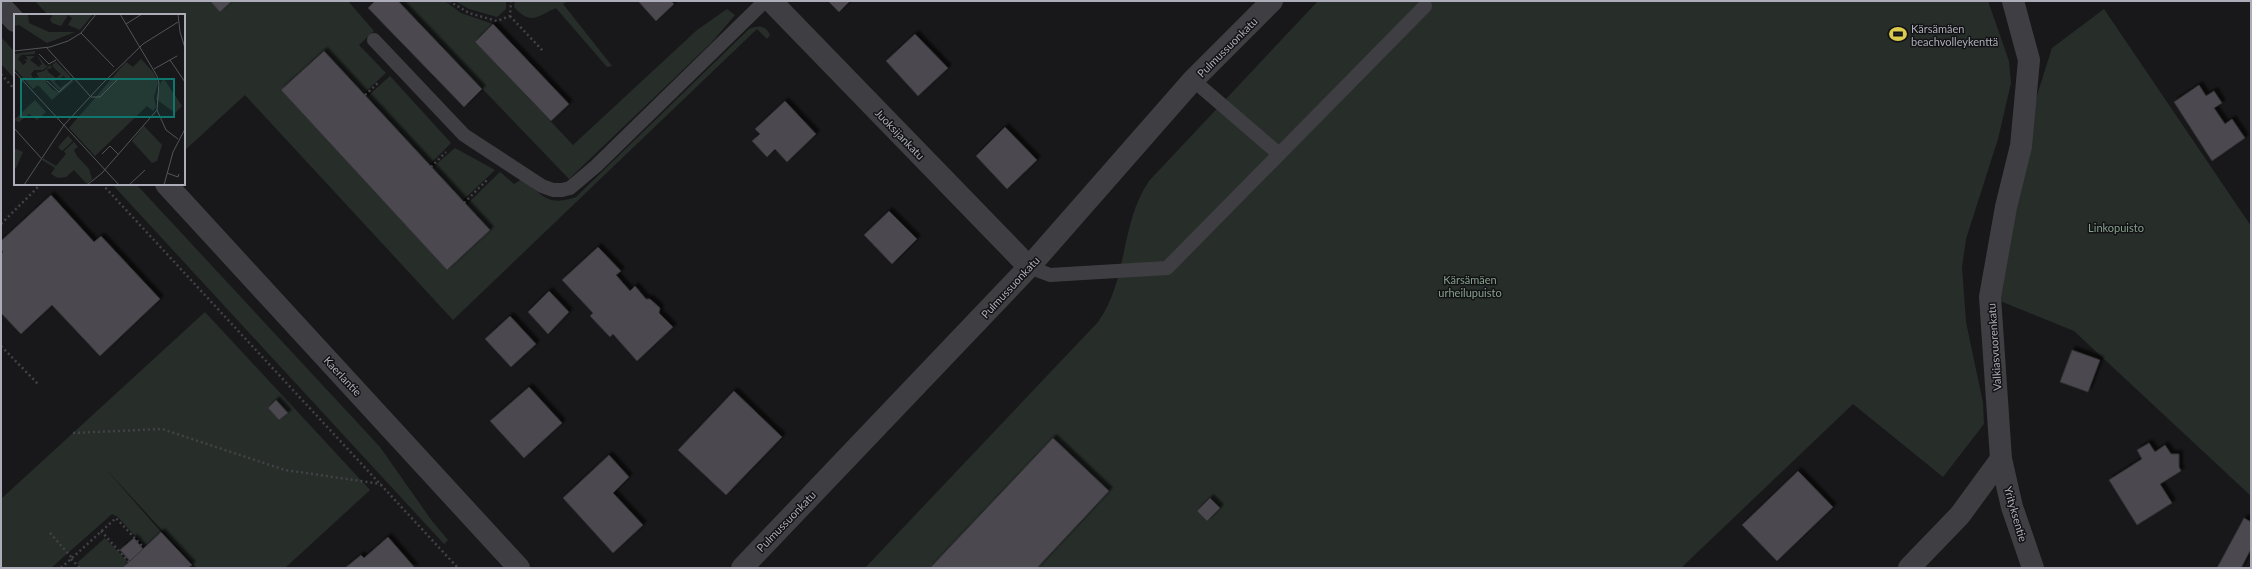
<svg xmlns="http://www.w3.org/2000/svg" width="2252" height="569" font-family="Lato,sans-serif">
<style>
.green{fill:#272e2a}
.building{fill:#4b4a4f;stroke:#333235;filter:url(#shadow)}
.lines{fill:none;stroke-linecap:round;stroke-linejoin:round}
.path{stroke:#424247;stroke-width:2.5;stroke-dasharray:2 3;stroke-linecap:butt}
.service{stroke:#3f3f43;stroke-width:14}
.minor{stroke:#3f3f43;stroke-width:22}
.tertiary{stroke:#3f3f43;stroke-width:22}
.labels{text-anchor:middle;dominant-baseline:central;stroke-width:3;stroke-linejoin:round;paint-order:stroke}
.poi-label{font-size:11px;fill:#acadb8;stroke:#131315;text-anchor:start}
.street-label{font-size:11px;fill:#acadb8;stroke:#131315}
.park-label{font-size:11px;fill:#85a08d;stroke:#131315}
.inset-road{fill:none;stroke:#535459;stroke-width:1}
.view{fill:#0f766e;fill-opacity:0.15;stroke:#0f766e;stroke-width:2}
.inset-edge{fill:none;stroke:#acadb8;stroke-width:2}
</style>
<defs>
<filter id="shadow"><feDropShadow dx="3.5" dy="-3.5" stdDeviation="1" flood-color="#0009"/></filter>
</defs>
<rect width="100%" height="100%" fill="#18181a"/>
<g class="green">
<path d="M35 1H348L374 31 359 45 386 73 363 94 323 51 282 90 466 205 500 172 514 184 522 179C543 195 547 207 576 197L749 29C758 25 766 25 770 35L767 39 757 29 453 320 245 95 184 151V15H48Z"/>
<polygon points="398,1 445,1 461,13 493,24 476,42 573,145 697,30 727,9 735,15 712,42 569,179"/>
<polygon points="455,1 506,1 506,9 497,17 469,9"/>
<path d="M515 1H568L563 4 612 66 607 67 556 8C537 16 531 26 514 7Z"/>
<path d="M1318 1H1988L2009 61 2011 83 1998 139 1966 239 1962 267 1966 322 1983 403 1984 424 1943 477 1853 404 1681 568H865L1098 322C1128 281 1120 223 1149 181Z"/>
<polygon points="2104,9 2251,226 2251,496 2074,331 1990,297 2021,146 2052,48"/>
<polygon points="1,37 15,52 15,79 1,64"/>
<polygon points="390,76 451,143 429,165 367,97"/>
<polygon points="455,148 495,170 462,201 432,168"/>
<polygon points="112,184 136,184 380,447 432,521 448,540 444,544"/>
<polygon points="205,312 370,490 285,568 197,568 104,467 161,532 145,547 118,517 112,514 51,568 1,568 1,499"/>
<polygon points="105,538 128,562 122,568 82,568 77,563"/>
</g>
<g class="building">
<polygon points="210,1 232,1 220,12"/>
<polygon points="375,1 398,1 482,89 464,107 368,8"/>
<polygon points="638,1 671,1 674,4 656,21"/>
<polygon points="828,1 850,1 839,12"/>
<polygon points="493,24 569,104 551,121 475,42"/>
<polygon points="915,34 948,68 918,96 886,61"/>
<polygon points="324,51 490,230 447,270 281,90"/>
<polygon points="2199,85 2206,96 2214,91 2222,103 2214,108 2225,124 2232,119 2245,138 2212,161 2174,102"/>
<polygon points="785,101 816,134 787,162 775,149 767,157 752,141 760,134 755,129"/>
<polygon points="1005,127 1037,160 1007,189 976,156"/>
<polygon points="51,195 94,242 101,236 160,299 100,356 52,305 21,334 1,313 1,254 3,252 1,249 1,241"/>
<polygon points="889,211 917,239 892,264 864,235"/>
<polygon points="598,247 621,271 616,275 630,291 635,286 646,299 650,299 660,308 659,313 673,327 637,361 613,334 610,337 590,316 593,313 562,280"/>
<polygon points="549,291 569,312 548,334 528,312"/>
<polygon points="510,316 536,344 511,367 485,339"/>
<polygon points="2072,350 2100,360 2088,392 2060,382"/>
<polygon points="529,387 562,423 524,458 490,421"/>
<polygon points="734,391 782,437 726,495 678,450"/>
<polygon points="276,400 288,413 279,420 268,408"/>
<polygon points="1053,438 1109,491 1037,568 930,568"/>
<polygon points="2149,443 2155,452 2165,445 2171,454 2179,454 2179,467 2181,471 2160,484 2172,503 2137,525 2109,480 2142,459 2137,450"/>
<polygon points="609,455 629,477 613,493 643,525 613,553 563,498"/>
<polygon points="1798,471 1833,507 1777,561 1742,525"/>
<polygon points="1210,498 1220,508 1207,521 1197,511"/>
<polygon points="2244,518 2251,522 2251,549 2241,568 2217,568"/>
<polygon points="161,532 192,565 188,568 122,568 130,561 120,550 134,538 143,549"/>
<polygon points="388,537 415,568 345,568 361,555 364,558"/>
<polygon points="134,538 143,549 130,561 120,550"/>
</g>
<g class="lines">
<g class="path">
<polyline points="449,1 469,13 497,21 510,16 511,1"/>
<polyline points="510,16 543,51"/>
<polyline points="1,74 15,90"/>
<polyline points="365,95 379,82"/>
<polyline points="431,167 446,152"/>
<polyline points="102,184 458,568"/>
<polyline points="464,203 488,179"/>
<polyline points="1,224 41,184"/>
<polyline points="1,346 38,384"/>
<polyline points="73,433 162,429 285,470 381,484"/>
<polyline points="101,531 129,562"/>
<polyline points="50,533 72,558"/>
<polyline points="71,559 80,568"/>
<polyline points="61,568 116,518 144,548"/>
</g>
<g class="service">
<polyline points="374,40 464,135 542,186 553,190 562,190 570,188 596,166 765,1"/>
<polyline points="1193,80 1279,154"/>
<polyline points="1029,267 1050,275 1167,268 1425,6"/>
</g>
<g class="minor">
<polyline points="771,1 1029,267"/>
<polyline points="2001,459 2012,507 2033,568"/>
<polyline points="742,568 1029,267 1193,80 1272,1"/>
<polyline points="1909,568 1960,515 2001,459 1990,297 2006,207 2021,146 2029,60 2013,1"/>
</g>
<g class="tertiary">
<polyline points="1,6 15,21"/>
<polyline points="166,184 519,568"/>
</g>
</g>
<defs>
<g id="stadium-bare" transform="scale(1.38)"><path d="M0-5a6.5 5 0 1 0 0 10a6.5 5 0 1 0 0-10ZM-3.5-1.8h7v3.6h-7Z" fill="#dccc4e" stroke="#131315" stroke-width="2.5" paint-order="stroke"/></g>
</defs>
<g fill-rule="evenodd">
<use href="#stadium-bare" x="1898" y="34"/>
</g>
<g class="labels">
<g class="poi-label">
<text x="1911" y="28">Kärsämäen<tspan x="1911" dy="13">beachvolleykenttä</tspan></text>
</g>
<g class="street-label">
<text transform="translate(1227 47) rotate(-45)">Pulmussuonkatu</text>
<text transform="translate(900 134) rotate(46)">Juoksijankatu</text>
<text transform="translate(1010 287) rotate(-47)">Pulmussuonkatu</text>
<text transform="translate(1994 347) rotate(-94)">Valkiasvuorenkatu</text>
<text transform="translate(343 376) rotate(47)">Kaerlantie</text>
<text transform="translate(2016 514) rotate(74)">Yrityksentie</text>
<text transform="translate(786 521) rotate(-46)">Pulmussuonkatu</text>
</g>
<g class="park-label">
<text x="2116" y="227">Linkopuisto</text>
<text x="1470" y="279">Kärsämäen<tspan x="1470" dy="13">urheilupuisto</tspan></text>
</g>
</g>
<g transform="translate(14 14)">
<rect width="171" height="171" fill="#18181a"/>
<path d="M0 0H14L15 9 35 18H61L33 29 5 11 0 12ZM39 0H79L66 16 54 11 58 4 54 1 47 12 38 9 36 6ZM21 37V40L7 41 4 45 9 51 13 48 10 45 14 46 12 42H21L16 46 25 53 28 50 23 41 32 52 35 51 29 56H20L17 60 19 64 25 63 22 59 30 57 36 51 38 54 33 55 34 58 42 64 47 60 49 62 46 65 49 69 45 65 40 67 46 74 57 66 46 77 33 63 32 68 38 75 44 78 59 66 60 67 38 86 24 71 19 75 0 54V40ZM127 45 140 59 144 69 140 83 142 93 139 97 133 92 81 142 55 114 112 48 119 53ZM42 48 56 62V64L53 65 42 56 38 51ZM150 65 168 92 161 99 142 85 147 68ZM21 86 32 98 23 106 15 100 5 108 0 106ZM130 112 148 131 143 147 138 149 118 127ZM54 122 59 127 48 137 44 133ZM60 128 64 133 60 136 63 142 75 155 78 165 73 170 60 156 52 163 44 164 37 160 41 154 28 146 29 144 42 152 52 140 50 137ZM0 134 9 138 2 154 0 153Z" fill="#272e2a"/>
<path class="inset-road" d="M164 0 166 18 171 34M112 10 128 0M67 19 100 53M32 33 77 83H86L104 65M0 37 36 33 54 27 67 19 82 0M25 40 35 50 42 46M156 46 171 68M140 55 163 42M0 57 105 171M33 67 45 78 59 65M143 96 152 116 164 125M0 114 27 144M88 140 96 132 104 140M153 159 164 163 165 160M10 171 50 111 88 70 129 30 164 8M73 171 88 159 143 96 145 69 143 62 106 0M115 171 131 156M150 171 159 138 171 115"/>
<path class="view" d="M7 65H160V103H7Z"/>
<rect width="171" height="171" class="inset-edge"/>
</g>
<rect width="2252" height="569" fill="none" stroke="#acadb8" stroke-width="4"/>
</svg>
